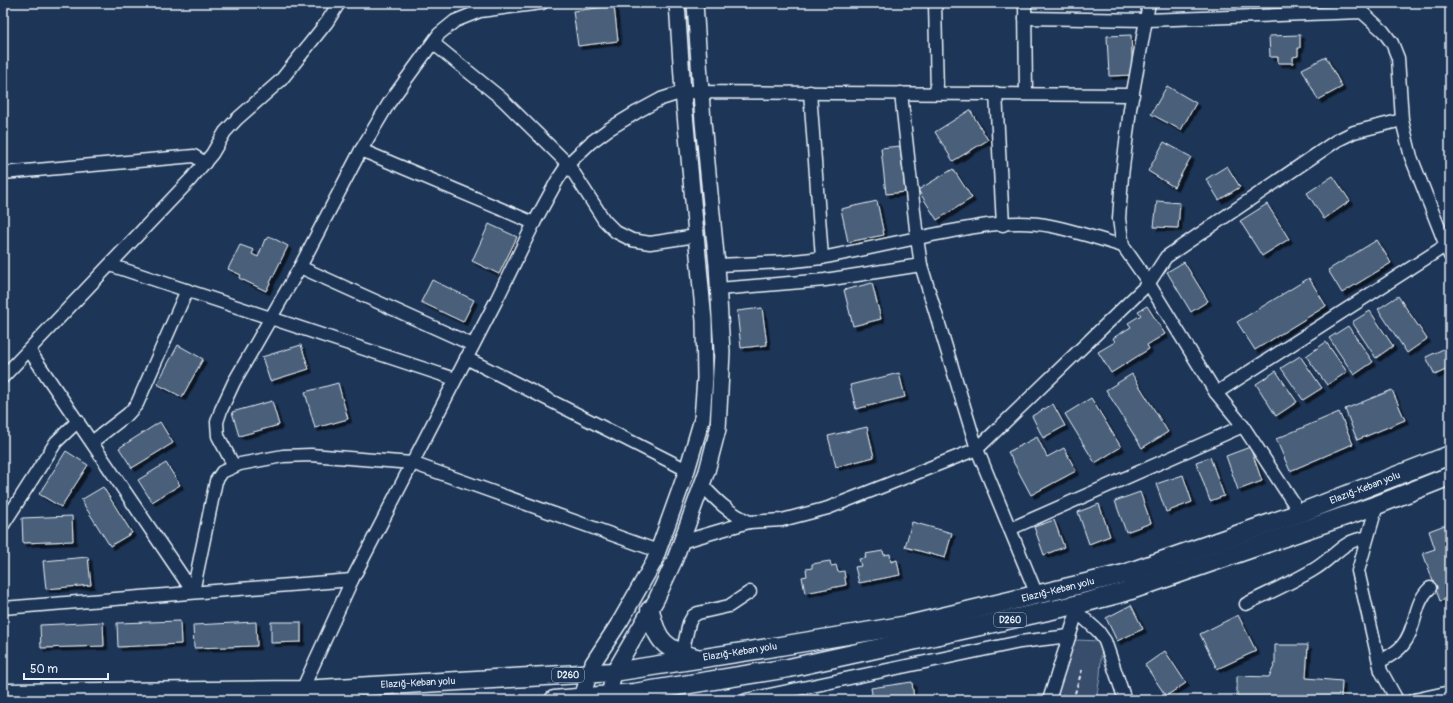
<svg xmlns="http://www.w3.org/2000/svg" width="1453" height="703" font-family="Pangolin,sans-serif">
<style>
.green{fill:#374d6c;stroke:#909fb2}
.building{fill:#495e7a;stroke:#e8f1f8;filter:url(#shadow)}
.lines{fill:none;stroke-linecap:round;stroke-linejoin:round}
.minor-casing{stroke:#e8f1f8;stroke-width:15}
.major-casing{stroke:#e8f1f8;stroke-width:18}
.highway-casing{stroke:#e8f1f8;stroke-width:21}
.path{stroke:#e8f1f8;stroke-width:2;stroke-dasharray:4 3;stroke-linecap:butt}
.minor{stroke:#1d3557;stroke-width:12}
.major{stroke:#1d3557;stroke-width:15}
.highway{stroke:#1d3557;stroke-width:18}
.labels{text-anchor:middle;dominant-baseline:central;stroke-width:3.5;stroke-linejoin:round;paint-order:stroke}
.shield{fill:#1d3557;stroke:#abb9c8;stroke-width:1}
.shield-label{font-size:9px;font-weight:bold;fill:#e8f1f8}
.street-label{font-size:10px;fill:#e8f1f8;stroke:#1d3557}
</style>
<defs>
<filter id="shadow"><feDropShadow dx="3.5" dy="3.5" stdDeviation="0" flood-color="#0009"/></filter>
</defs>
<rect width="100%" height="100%" fill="#1d3557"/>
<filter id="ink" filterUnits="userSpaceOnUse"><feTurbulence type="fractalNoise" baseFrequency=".025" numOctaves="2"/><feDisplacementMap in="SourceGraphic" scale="8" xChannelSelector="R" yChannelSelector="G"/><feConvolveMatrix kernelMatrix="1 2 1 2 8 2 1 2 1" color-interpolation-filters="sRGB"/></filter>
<g filter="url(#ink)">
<polygon class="green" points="1075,640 1102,641 1100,677 1096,700 1054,700"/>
<g class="building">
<polygon points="614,6 618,41 578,46 573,11"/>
<polygon points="1131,35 1133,75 1109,76 1107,36"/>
<polygon points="1300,35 1300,48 1298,48 1298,56 1293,57 1293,63 1278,63 1278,57 1270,57 1269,36"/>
<polygon points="1326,57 1342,87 1318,100 1302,69"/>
<polygon points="1167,86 1196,103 1181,130 1151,114"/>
<polygon points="970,110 988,140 953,161 935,132"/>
<polygon points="1164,142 1191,157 1174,187 1148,171"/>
<polygon points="900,146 905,192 886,194 881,148"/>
<polygon points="1227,166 1240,187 1219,200 1206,179"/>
<polygon points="953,169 972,198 937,220 918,190"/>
<polygon points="1333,176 1350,201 1324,219 1307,193"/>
<polygon points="877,201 884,235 848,242 841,209"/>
<polygon points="1157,201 1180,203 1178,228 1154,227"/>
<polygon points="1267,204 1289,239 1262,256 1240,221"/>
<polygon points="489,224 517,237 499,274 472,261"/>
<polygon points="269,236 288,246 266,291 239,278 241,275 228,269 240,245 254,250 252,254 258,257 265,239 267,240"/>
<polygon points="1377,240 1391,263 1342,293 1328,270"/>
<polygon points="1184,262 1208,301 1191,312 1167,272"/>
<polygon points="1309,278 1326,306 1255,350 1237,322"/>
<polygon points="432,280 474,300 463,322 421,302"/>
<polygon points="872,283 881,319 853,326 844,290"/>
<polygon points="1398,296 1427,339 1407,353 1378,309"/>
<polygon points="1147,306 1165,334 1147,345 1149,349 1111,373 1098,352 1115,342 1113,338 1131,327 1128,323 1141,315 1138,311"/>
<polygon points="762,308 767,345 741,348 737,311"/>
<polygon points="1370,311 1393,346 1376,358 1352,322"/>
<polygon points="1348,326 1373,362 1354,375 1329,338"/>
<polygon points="1326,342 1347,372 1327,385 1306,356"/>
<polygon points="178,345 203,359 182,397 157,384"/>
<polygon points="301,345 309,369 270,381 262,357"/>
<polygon points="1450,346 1450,368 1435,375 1426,357"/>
<polygon points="1300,356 1322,388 1303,400 1281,368"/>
<polygon points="1276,371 1297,402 1276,416 1256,384"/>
<polygon points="899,373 905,397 856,409 850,385"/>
<polygon points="1132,374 1168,432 1142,448 1106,390"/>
<polygon points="338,383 348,419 315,428 305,392"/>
<polygon points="1392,390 1405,420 1357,440 1345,409"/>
<polygon points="1091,398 1121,447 1095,463 1065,414"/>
<polygon points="272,401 279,425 239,436 232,412"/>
<polygon points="1053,404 1065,426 1043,438 1032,416"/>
<polygon points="1339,412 1353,444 1290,471 1276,439"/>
<polygon points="160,422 173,443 132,468 119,448"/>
<polygon points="867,427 874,457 836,467 828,436"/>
<polygon points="1037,437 1047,457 1064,448 1076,471 1031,495 1008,452"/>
<polygon points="1250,447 1262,481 1238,490 1226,456"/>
<polygon points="66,451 88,465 61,507 39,494"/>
<polygon points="1210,457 1224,496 1210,501 1196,462"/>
<polygon points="166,463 180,485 152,502 138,480"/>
<polygon points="1183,475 1192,502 1166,512 1156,484"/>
<polygon points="103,487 132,533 110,546 81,500"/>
<polygon points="1140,492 1151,523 1126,532 1115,501"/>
<polygon points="1099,504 1110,536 1089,544 1078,512"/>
<polygon points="72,516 73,541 23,543 22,518"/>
<polygon points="1054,520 1064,547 1044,555 1034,527"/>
<polygon points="912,522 952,533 945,558 905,547"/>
<polygon points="1450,523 1450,598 1440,601 1423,553 1435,549 1429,531"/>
<polygon points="883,551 884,555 890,554 891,562 897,560 900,575 859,583 855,567 861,566 859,559 866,558 865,554"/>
<polygon points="88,557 91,585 46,589 43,561"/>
<polygon points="830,561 831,566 836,565 838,572 844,571 846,585 805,593 802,577 807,576 806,569 812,568 812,564"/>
<polygon points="1131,605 1143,629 1117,641 1106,618"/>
<polygon points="1238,615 1256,651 1217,669 1200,634"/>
<polygon points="180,621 181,644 118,647 117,623"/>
<polygon points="103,622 104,646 41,648 40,625"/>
<polygon points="256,622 257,646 194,648 193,625"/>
<polygon points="271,622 301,622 301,642 271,643"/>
<polygon points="1275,645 1308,645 1306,678 1342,681 1341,700 1237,700 1237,676 1269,677 1275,664"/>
<polygon points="1165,651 1186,683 1166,696 1145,665"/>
<polygon points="912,682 914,700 873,700 871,688"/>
</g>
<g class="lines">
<g class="minor-casing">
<g id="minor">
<polyline points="935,3 937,93"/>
<polyline points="1025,3 1026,94"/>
<polyline points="1149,3 1130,109 1122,176 1119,219 1123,246 1144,276 1216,393 1243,426 1300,513"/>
<polyline points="1025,18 1147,20 1362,12 1383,31 1392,43 1398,58 1402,120 1411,157 1450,256"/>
<polyline points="433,43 502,99 568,164 604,220 616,232 632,240 650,243 696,236"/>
<polyline points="810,92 822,258"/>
<polyline points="996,93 1003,225"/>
<polyline points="361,150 534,223"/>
<polyline points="3,173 194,156 205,163"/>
<polyline points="110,265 455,379"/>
<polyline points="717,265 784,262 822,258 917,238 901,93"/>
<polyline points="300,267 473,345"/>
<polyline points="718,289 825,280 921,265"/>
<polyline points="29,350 193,592"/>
<polyline points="466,358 687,470"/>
<polyline points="3,377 191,179 212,154 225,132 237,119 281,80 327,22 339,3"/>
<polyline points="1216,393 1445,246"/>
<polyline points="92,442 128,414 137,404 187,290"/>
<polyline points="234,466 218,436 217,422 221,410 234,382 300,267 361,150 389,103 439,34 455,21 480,11 542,3"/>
<polyline points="1377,505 1358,571 1381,671 1397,700"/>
<polyline points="749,522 782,520 828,508 977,449 1149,283 1166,257 1336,141 1354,132 1402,120"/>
<polyline points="3,525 56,442 78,421"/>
<polyline points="1010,529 1243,426"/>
<path d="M681 542 749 522C728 512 718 502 702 485"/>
<polyline points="193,592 216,481 222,472 240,464 283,456 311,455 412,463 658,551"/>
<path d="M1037 595 977 449 921 265 917 238C960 230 1008 217 1051 226 1075 231 1099 239 1123 246"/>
<path d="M1246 604C1268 593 1291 583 1313 570 1333 559 1343 539 1367 538"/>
<polyline points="3,608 352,580"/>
<polyline points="1077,612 1098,631 1105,641 1125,700"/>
<polyline points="682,654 689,623 693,616 698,613 729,606 750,592"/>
<path d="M1379 662C1388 657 1396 653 1402 646 1417 629 1413 603 1430 588"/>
<polyline points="302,690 352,580 496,301 534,223 558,179 568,164 590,143 609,129 637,112 661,99 683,92 1133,95"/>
<polyline points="746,700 1020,642 1069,636"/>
<polyline points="1049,700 1077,612 1075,605"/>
<polyline points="1414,700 1450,692"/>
</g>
</g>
<g class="major-casing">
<g id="major">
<polyline points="581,700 593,663 621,620 654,562 687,470 702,419 705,378 704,321 683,92 677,3"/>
<polyline points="608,700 614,672 656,600 675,559 707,471 718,429 722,352 717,265 703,122 695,3"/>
</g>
</g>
<g class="highway-casing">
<g id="highway">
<path d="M650 610C656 641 666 650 696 658"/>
<polyline points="3,693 302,690 614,672 774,647 908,625 1124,574 1300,513 1450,455"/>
<polyline points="554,700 634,693 789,668 1075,605 1125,592 1377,505 1450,476"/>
</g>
</g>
<g class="path">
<polyline points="1062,695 1073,700"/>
<polyline points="1073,700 1082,670"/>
</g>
<use href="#minor" class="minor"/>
<use href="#major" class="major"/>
<use href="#highway" class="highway"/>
</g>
</g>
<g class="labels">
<g class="shield">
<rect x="994" y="613" width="32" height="14" rx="3"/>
<rect x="552" y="668" width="32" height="14" rx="3"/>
</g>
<g class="shield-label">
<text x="1010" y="620">D260</text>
<text x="568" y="675">D260</text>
</g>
<g class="street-label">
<text transform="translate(1365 488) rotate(-21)">Elazığ-Keban yolu</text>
<text transform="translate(1058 590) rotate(-14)">Elazığ-Keban yolu</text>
<text transform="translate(740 652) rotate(-9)">Elazığ-Keban yolu</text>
<text transform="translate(418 683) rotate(-3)">Elazığ-Keban yolu</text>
</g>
</g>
<rect width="1453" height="703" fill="none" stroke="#1d3557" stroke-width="16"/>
<rect x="8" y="8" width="1437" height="687" fill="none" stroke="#e8f1f8" stroke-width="1.5" filter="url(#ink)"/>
<path d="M24 673v6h84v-6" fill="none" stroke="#e8f1f8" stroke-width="2"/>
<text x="30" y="673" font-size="12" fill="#e8f1f8" stroke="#1d3557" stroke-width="3" paint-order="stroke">50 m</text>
</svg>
